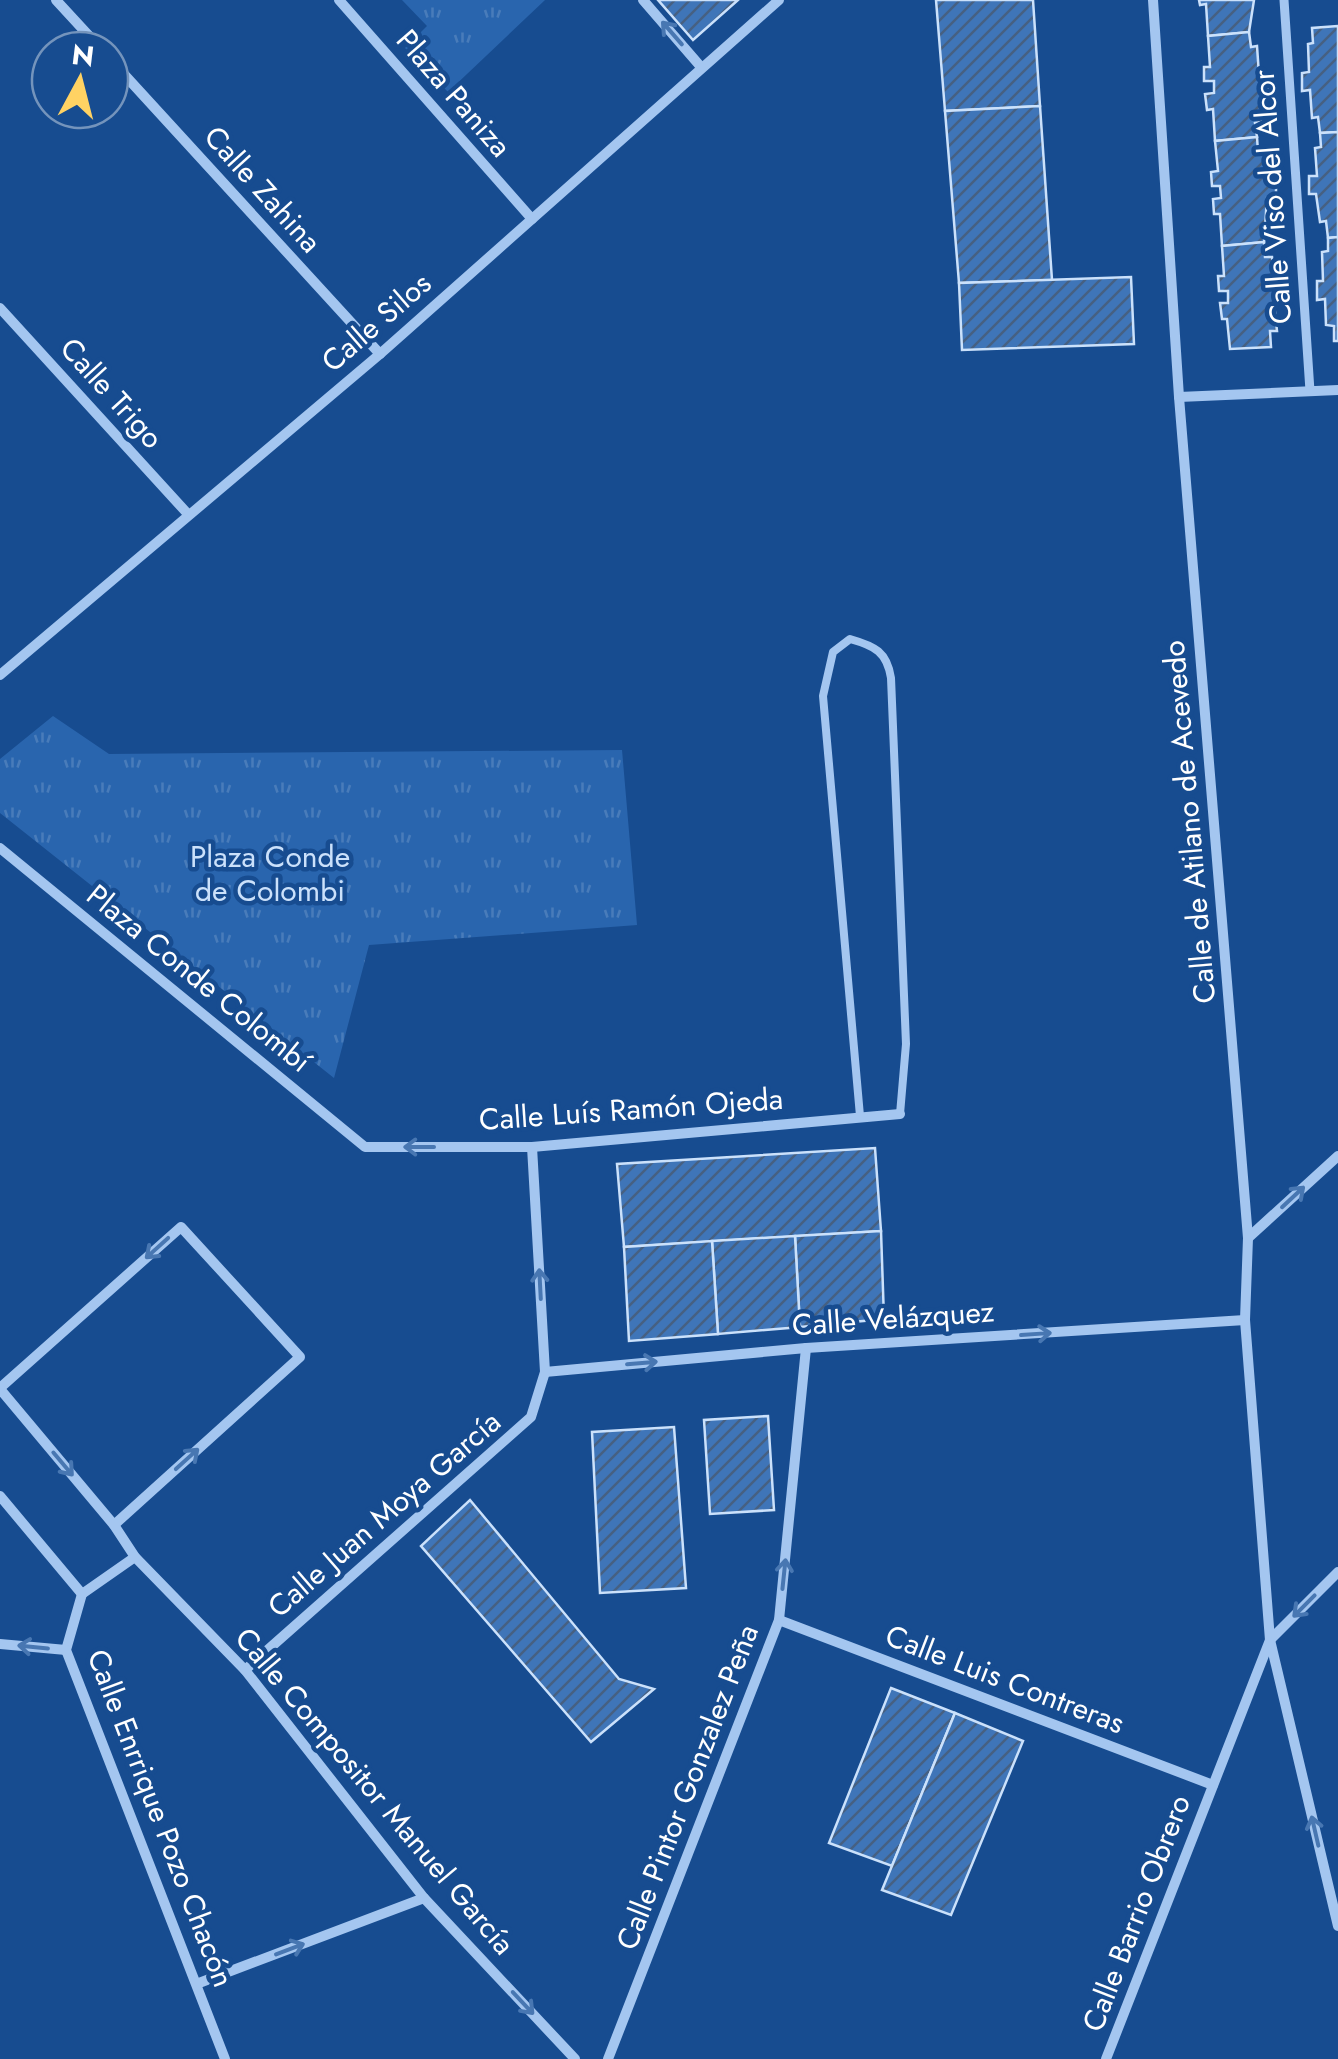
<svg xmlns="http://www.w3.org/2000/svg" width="1338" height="2059" font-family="Jost,sans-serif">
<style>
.park{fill:url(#park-tufts)}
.building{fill:url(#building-hatch);stroke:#cbe1fb;stroke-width:2.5}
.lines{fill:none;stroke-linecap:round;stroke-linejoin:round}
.service{stroke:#a4c6f0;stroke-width:8}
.pedestrian{stroke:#a4c6f0;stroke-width:9}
.minor{stroke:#a4c6f0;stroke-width:10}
.oneway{stroke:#4877b2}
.labels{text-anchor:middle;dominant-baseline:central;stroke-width:9;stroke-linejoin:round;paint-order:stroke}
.street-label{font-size:30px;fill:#fff;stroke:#174c90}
.park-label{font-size:30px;fill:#cbe1fb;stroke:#174c90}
</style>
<defs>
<pattern id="park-tufts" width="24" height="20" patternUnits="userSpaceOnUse" patternTransform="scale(2.5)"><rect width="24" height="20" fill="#2965ae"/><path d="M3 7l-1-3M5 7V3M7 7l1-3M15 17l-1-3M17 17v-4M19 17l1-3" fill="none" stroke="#497cba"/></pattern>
<pattern id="building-hatch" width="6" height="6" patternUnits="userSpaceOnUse" patternTransform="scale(2.5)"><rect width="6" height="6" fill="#3f75b8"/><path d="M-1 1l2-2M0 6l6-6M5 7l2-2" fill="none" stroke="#466082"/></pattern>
</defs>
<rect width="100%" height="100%" fill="#174c90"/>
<g class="park">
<polygon points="402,0 545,0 448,92 405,48 427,26"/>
<polygon points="53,716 109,754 622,750 637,925 369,945 334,1078 0,813 0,759"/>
</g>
<g class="building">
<polygon points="658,0 738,0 693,40"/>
<polygon points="936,0 1033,0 1040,106 945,111"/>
<polygon points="1199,0 1254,0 1249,32 1208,36 1206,4 1200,5"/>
<polygon points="1338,26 1338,132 1320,133 1318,117 1312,118 1310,90 1302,91 1302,73 1309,72 1308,44 1313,43 1312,28"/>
<polygon points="1249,32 1251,47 1257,46 1259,75 1267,74 1268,94 1261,93 1262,122 1255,123 1257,137 1215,141 1213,109 1207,110 1205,94 1214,93 1214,81 1204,81 1204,67 1210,67 1208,36"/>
<polygon points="1040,106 1052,280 959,283 945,111"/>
<polygon points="1338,132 1338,237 1328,238 1326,221 1320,222 1316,194 1309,194 1309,176 1317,176 1315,148 1321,147 1320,133"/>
<polygon points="1257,137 1258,152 1264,152 1266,180 1276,179 1276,198 1267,198 1264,242 1222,246 1220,214 1214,214 1213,199 1221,198 1220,186 1212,186 1211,172 1218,171 1215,141"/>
<polygon points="1338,237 1338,341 1334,341 1334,326 1326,325 1325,299 1317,300 1317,281 1323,281 1322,252 1328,251 1328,238"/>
<polygon points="1264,242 1265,257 1272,257 1274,284 1282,283 1283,302 1274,303 1277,331 1270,331 1271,347 1230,349 1227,319 1222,319 1220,303 1228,303 1228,291 1219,291 1218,276 1224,276 1222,246"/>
<polygon points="1131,277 1134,344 962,350 959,283"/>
<polygon points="875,1148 881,1231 624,1247 617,1164"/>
<polygon points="881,1231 884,1319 800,1327 795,1236"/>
<polygon points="795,1236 800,1327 718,1334 712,1241"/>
<polygon points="712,1241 718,1334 629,1341 624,1247"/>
<polygon points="768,1416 774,1510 710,1514 704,1420"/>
<polygon points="674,1427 686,1588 600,1593 592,1432"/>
<polygon points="470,1500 619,1679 654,1689 591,1742 421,1546"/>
<polygon points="891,1688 955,1713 892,1866 829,1843"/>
<polygon points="955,1713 1023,1741 951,1915 882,1890"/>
</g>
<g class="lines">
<path class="service" d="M860 1116 823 696 833 652 850 639C875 646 887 652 891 678L906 1044 900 1114"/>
<polyline class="pedestrian" points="1284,0 1310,391"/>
<g class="minor">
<polyline points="56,0 102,50"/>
<polyline points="339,0 532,219"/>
<polyline points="643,0 701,67"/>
<polyline points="1153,0 1179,397 1248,1238 1245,1320 1270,1640 1338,1926"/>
<polyline points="110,59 380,354"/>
<polyline points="0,308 187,513"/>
<polyline points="1179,397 1338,390"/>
<polyline points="0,675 380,354 779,0"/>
<polyline points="0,848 365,1147 532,1147 900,1114"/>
<polyline points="1248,1238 1338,1156"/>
<polyline points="545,1372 806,1348 1245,1320"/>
<polyline points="0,1388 181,1227 300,1357 114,1525"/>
<polyline points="0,1389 114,1525 135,1557 245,1670 424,1898 575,2059"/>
<polyline points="0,1496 82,1594 135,1557"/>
<polyline points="82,1594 66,1650 225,2059"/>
<polyline points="779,1620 1213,1785"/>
<polyline points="0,1644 66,1650"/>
<polyline points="245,1670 531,1417 545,1372 532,1147"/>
<polyline points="199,1983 424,1898"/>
<polyline points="608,2059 779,1620 806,1348"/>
<polyline points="1106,2059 1270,1640 1338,1572"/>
</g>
</g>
<defs><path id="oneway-shaft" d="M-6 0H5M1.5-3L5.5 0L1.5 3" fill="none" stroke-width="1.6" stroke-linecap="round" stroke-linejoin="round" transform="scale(2.5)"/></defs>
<g class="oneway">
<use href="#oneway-shaft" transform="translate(672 33) rotate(-131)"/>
<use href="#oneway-shaft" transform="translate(419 1147) rotate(-180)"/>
<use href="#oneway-shaft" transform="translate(1293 1197) rotate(-43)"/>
<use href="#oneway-shaft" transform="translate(157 1248) rotate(138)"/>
<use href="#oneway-shaft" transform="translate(540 1284) rotate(-93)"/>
<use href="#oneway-shaft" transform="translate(1036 1334) rotate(-4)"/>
<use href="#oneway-shaft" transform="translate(642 1363) rotate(-5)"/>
<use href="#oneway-shaft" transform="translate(187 1459) rotate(-42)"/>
<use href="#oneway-shaft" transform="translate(63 1464) rotate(50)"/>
<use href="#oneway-shaft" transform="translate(784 1574) rotate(-84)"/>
<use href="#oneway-shaft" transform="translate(1304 1606) rotate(135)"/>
<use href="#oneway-shaft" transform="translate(33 1647) rotate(-174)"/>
<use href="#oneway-shaft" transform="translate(1315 1831) rotate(-103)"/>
<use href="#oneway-shaft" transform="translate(290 1949) rotate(-21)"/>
<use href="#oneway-shaft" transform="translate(523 2003) rotate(47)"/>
</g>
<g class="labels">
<g class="street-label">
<text transform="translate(454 93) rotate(49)">Plaza Paniza</text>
<text transform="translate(263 189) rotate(48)">Calle Zahina</text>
<text transform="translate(1272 197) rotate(-94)">Calle Viso del Alcor</text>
<text transform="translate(376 322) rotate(-41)">Calle Silos</text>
<text transform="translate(112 393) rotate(48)">Calle Trigo</text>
<text transform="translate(1189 822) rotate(-95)">Calle de Atilano de Acevedo</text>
<text transform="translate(199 978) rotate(39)">Plaza Conde Colombí</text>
<text transform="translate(631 1109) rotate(-4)">Calle Luís Ramón Ojeda</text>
<text transform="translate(893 1318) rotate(-4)">Calle Velázquez</text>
<text transform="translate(384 1514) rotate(-41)">Calle Juan Moya García</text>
<text transform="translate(1005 1679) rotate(21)">Calle Luis Contreras</text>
<text transform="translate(687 1787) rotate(-69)">Calle Pintor Gonzalez Peña</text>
<text transform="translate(375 1791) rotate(50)">Calle Compositor Manuel García</text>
<text transform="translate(161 1818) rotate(69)">Calle Enrrique Pozo Chacón</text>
<text transform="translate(1136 1913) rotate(-69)">Calle Barrio Obrero</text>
</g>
<g class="park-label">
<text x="270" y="856">Plaza Conde<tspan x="270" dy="34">de Colombi</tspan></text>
</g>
</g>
<g transform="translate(80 80) rotate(7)"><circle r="48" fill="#174c90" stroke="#7494bc" stroke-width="2.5"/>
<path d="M0-8L18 38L0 25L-18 38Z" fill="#ffd263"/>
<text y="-15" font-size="28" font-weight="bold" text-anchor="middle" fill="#ffffff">N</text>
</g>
</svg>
